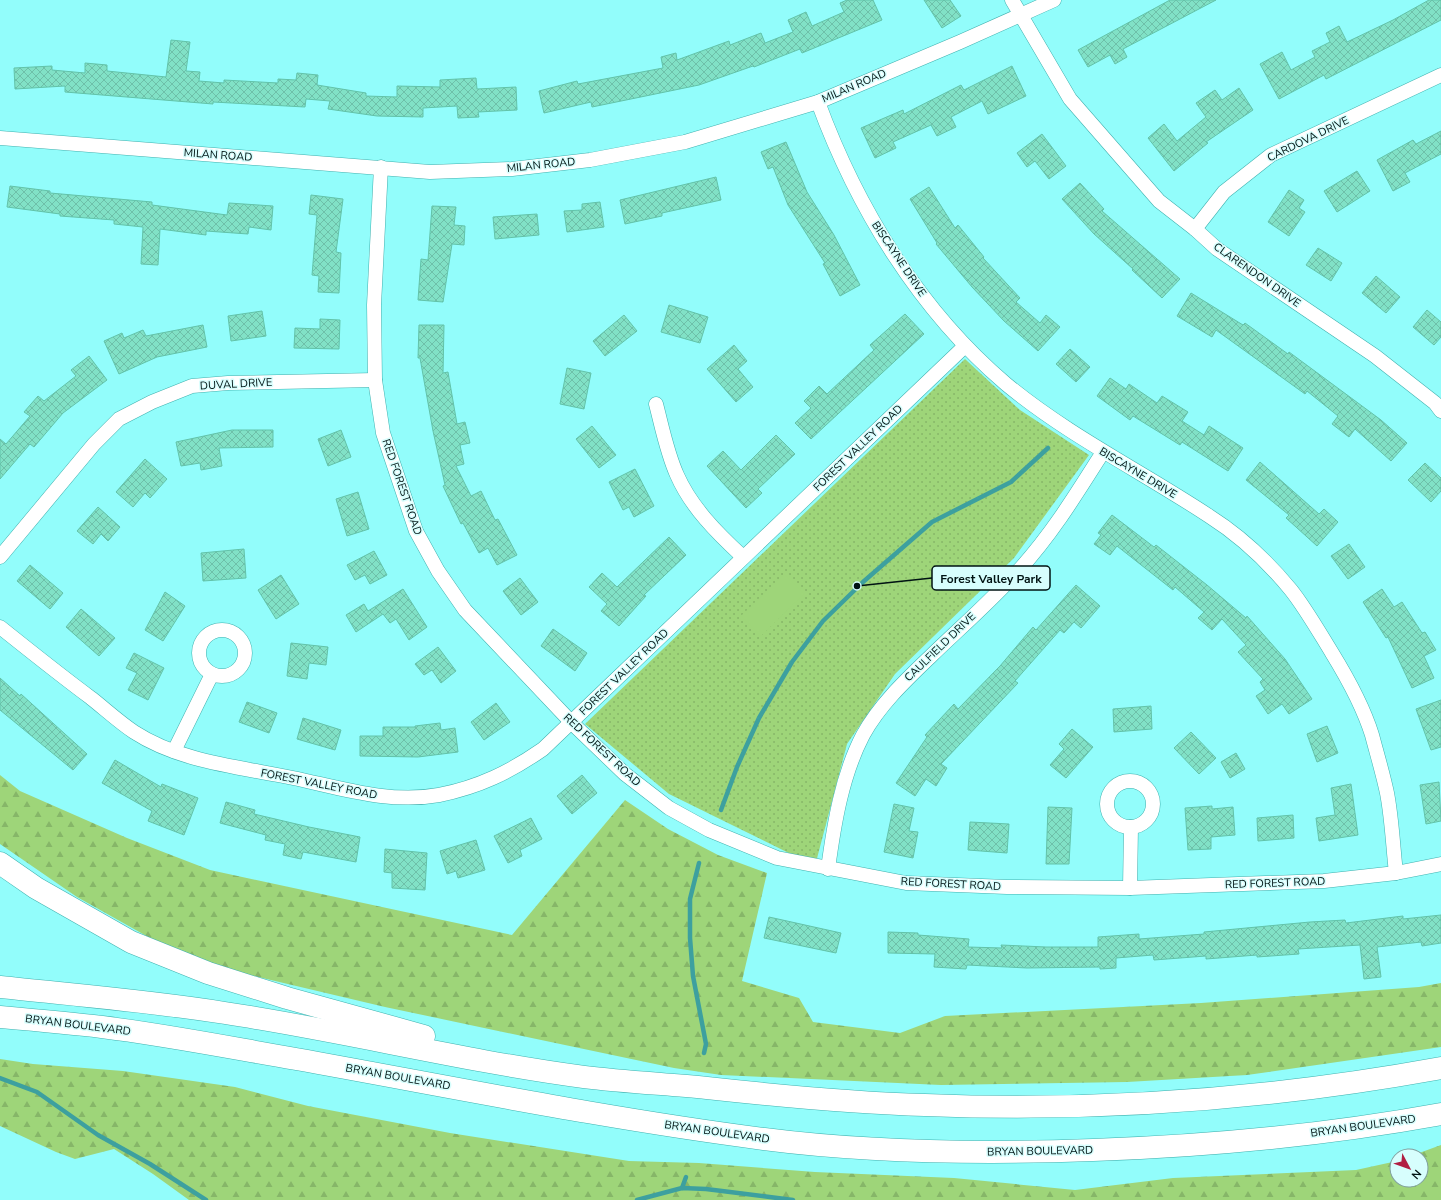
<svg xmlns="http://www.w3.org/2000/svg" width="1441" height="1200" font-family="'Nunito Sans',sans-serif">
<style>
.green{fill:url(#green-dots)}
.forest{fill:url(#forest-firs)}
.pitch{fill:#9ed579}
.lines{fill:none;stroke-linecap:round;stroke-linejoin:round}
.stream{stroke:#3da09f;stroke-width:4.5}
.building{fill:url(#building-cross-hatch);stroke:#62c3a9}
.street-casing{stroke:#40b1af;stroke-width:15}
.highway-casing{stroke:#40b1af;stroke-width:23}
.street{stroke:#fff;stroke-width:14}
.highway{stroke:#fff;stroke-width:22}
.labels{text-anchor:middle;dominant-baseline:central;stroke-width:3;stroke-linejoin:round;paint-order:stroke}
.street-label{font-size:11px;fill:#001313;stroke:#d7fefd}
.leader{fill:none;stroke:#001313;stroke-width:1.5}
.callout-dot{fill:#001313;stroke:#d7fefd;stroke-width:1.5}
.callout{fill:#d7fefd;stroke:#001313;stroke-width:1.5}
.callout-label{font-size:12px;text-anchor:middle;font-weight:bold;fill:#001313}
</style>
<defs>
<pattern id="green-dots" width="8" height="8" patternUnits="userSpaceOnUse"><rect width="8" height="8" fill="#9ed579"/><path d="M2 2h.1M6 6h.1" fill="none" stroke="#86b668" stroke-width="1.8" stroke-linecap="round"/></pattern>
<pattern id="forest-firs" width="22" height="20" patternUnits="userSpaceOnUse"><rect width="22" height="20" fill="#9ed579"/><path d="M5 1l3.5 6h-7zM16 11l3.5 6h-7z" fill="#86b668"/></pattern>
<pattern id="building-cross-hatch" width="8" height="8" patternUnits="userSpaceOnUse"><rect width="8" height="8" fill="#81e1c6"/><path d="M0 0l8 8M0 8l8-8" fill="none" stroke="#6ec0a9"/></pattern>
</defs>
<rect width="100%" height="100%" fill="#92fdfb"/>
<polygon class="green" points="965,359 1020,410 1089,455 1014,558 895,674 847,744 815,866 669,794 585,724"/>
<g class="forest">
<polygon points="0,775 20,791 127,838 210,870 512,935 625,800 668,829 718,855 767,873 742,981 799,998 813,1022 900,1033 945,1016 1201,1003 1419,987 1441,983 1441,1047 1247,1075 1127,1082 941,1085 721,1075 674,1068 385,1007 233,971 150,938 77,897 0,844"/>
<polygon points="0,1059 33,1064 123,1071 235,1087 308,1106 450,1133 629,1161 699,1163 815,1172 954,1178 1075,1190 1173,1178 1356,1170 1397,1161 1397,1180 1421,1180 1421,1156 1411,1156 1441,1145 1441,1200 189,1200 153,1174 114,1149 75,1159 56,1152 0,1126"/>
</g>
<polygon class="pitch" points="784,574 804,594 761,636 741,616"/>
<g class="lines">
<g class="stream">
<polyline points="721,810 737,767 759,718 792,662 823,621 863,582 932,522 1011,482 1048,448"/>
<polyline points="699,863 690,899 690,938 693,976 706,1044 704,1053"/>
<polyline points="0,1078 37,1092 98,1135 150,1164 206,1200"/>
<polyline points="682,1188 686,1177"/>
<polyline points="637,1200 682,1188 706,1189 793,1200"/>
</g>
</g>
<g class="building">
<polygon points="847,0 873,0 882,20 802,53 800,49 754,67 753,66 699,85 592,107 591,102 544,113 539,91 577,81 578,84 663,68 661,57 676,53 677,60 729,41 730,45 761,33 765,43 793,32 788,20 806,12 812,26 844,12 840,3"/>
<polygon points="924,0 950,0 961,16 942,28"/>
<polygon points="1170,0 1216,0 1123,49 1127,57 1115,64 1110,55 1088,67 1078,50"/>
<polygon points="1429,0 1441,0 1441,20 1326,79 1324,75 1279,99 1260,64 1282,52 1291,70 1315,57 1312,51 1330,42 1326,33 1339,26 1347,42 1393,20"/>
<polygon points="171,40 190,42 186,71 200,72 199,81 224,83 224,80 278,83 278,79 296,80 297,73 318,75 317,85 366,93 366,96 397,97 397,86 440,87 440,80 476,78 477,89 516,87 517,110 478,112 479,117 458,118 457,106 423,108 423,117 377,116 328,109 330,101 306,99 305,107 213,102 213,104 65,92 65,86 15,89 14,68 52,66 52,70 85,73 85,63 107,65 107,71 166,77"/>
<polygon points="1012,66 1026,96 988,114 982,101 951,117 956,127 937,136 931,125 893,142 896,148 875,158 861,128 903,110 904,114 961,85 964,90"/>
<polygon points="1239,88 1253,110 1206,142 1208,143 1174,171 1148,138 1164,124 1177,141 1206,117 1196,103 1215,90 1222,100"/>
<polygon points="1441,131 1441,154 1405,173 1410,182 1393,191 1377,160 1413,140 1416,144"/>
<polygon points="1042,134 1066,166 1049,179 1035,161 1027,167 1017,153"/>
<polygon points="786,142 807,192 834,235 860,285 840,296 823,264 825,263 788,205 773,167 768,169 761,152"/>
<polygon points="1357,171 1370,191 1337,212 1324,191"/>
<polygon points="716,177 721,200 662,213 662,216 625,224 620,200"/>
<polygon points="1080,183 1104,209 1102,211 1180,279 1162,298 1132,270 1133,269 1094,234 1062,199"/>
<polygon points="10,186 50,191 50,193 152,202 152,205 227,215 229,203 273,206 271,230 249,227 248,234 206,231 206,235 160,229 158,265 141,264 143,227 114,224 114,220 60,216 60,214 7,207"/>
<polygon points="929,187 955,228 958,225 984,257 983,258 1020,298 1016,302 1040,323 1046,315 1060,327 1038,351 1004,321 972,287 936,244 937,243 910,199"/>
<polygon points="1289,190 1304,200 1299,208 1305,212 1289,236 1268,222"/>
<polygon points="311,195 343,199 336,252 341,253 339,293 318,292 319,276 312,275 317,215 309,214"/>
<polygon points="600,202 604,227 567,232 564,211 582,210 582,204"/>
<polygon points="432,206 456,207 454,225 465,226 464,245 452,244 443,302 418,300 421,259 428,260"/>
<polygon points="537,214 539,235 495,239 493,217"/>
<polygon points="1318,248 1342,263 1331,281 1306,265"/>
<polygon points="1376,276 1400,297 1386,313 1362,293"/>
<polygon points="1191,293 1243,325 1245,323 1288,354 1289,352 1381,420 1407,443 1391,461 1355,429 1349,437 1332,424 1338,416 1307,391 1305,394 1216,330 1212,337 1177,316"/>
<polygon points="669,305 708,317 700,343 661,332"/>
<polygon points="1427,310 1441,322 1441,337 1434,345 1413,327"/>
<polygon points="262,311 266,336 231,341 228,316"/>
<polygon points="905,314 924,334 811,439 795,423 811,408 804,401 819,386 827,394 874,350 870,345"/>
<polygon points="624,315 637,331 605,356 593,341"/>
<polygon points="320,319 340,320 339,349 294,348 295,328 320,329"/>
<polygon points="203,325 207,347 157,357 119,374 104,341 122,333 124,338 143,330 146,336"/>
<polygon points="419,325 444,325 443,373 448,372 457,424 465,422 470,443 460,445 464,464 456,466 471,496 481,491 495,520 498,519 517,555 497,565 488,548 479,553 463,523 461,524 443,486 445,485 433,431 420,358 418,358"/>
<polygon points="734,345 747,361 738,369 753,387 736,402 707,369"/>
<polygon points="1070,349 1090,367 1076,382 1056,364"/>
<polygon points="89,356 107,380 63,413 34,447 30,444 0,479 0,439 6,444 30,416 24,412 38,396 44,401 76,376 71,370"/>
<polygon points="567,368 591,373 584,409 560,404"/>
<polygon points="1110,378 1126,389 1129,384 1157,403 1162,396 1188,412 1182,421 1204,435 1209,426 1243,448 1228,471 1182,442 1180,445 1133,416 1130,420 1097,396"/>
<polygon points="592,426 616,455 599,468 576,439"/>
<polygon points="232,430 273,430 273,447 219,448 222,466 201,470 200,463 181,466 176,442"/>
<polygon points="341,430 351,457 328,466 318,439"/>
<polygon points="776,435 795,454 758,489 762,493 746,508 707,466 723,451 741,470"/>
<polygon points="145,459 167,479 150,498 145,493 133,507 116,492"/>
<polygon points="1260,462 1319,514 1324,509 1338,522 1317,546 1286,518 1289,515 1246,480"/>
<polygon points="1425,463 1441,478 1441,491 1431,502 1408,480"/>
<polygon points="635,469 654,506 634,517 629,507 623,510 609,482"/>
<polygon points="358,492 369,529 347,536 336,499"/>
<polygon points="98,507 120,527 108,541 101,534 93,544 77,531"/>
<polygon points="1112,515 1154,547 1156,545 1207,585 1246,618 1247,616 1285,659 1312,699 1289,714 1282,704 1268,714 1256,696 1265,690 1260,682 1263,679 1238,652 1246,645 1222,619 1212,630 1198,618 1204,612 1175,587 1173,590 1117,546 1110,555 1094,544 1101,535 1098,533"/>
<polygon points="669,537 686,555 644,595 646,596 619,626 601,611 607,604 589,587 602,573 617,587"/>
<polygon points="1349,544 1365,567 1348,579 1331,556"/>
<polygon points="244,549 246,578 203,581 201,553"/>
<polygon points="374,551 387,575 370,584 365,575 355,580 347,565"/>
<polygon points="30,565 63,593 50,609 17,581"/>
<polygon points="281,575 299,604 276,619 258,590"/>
<polygon points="520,578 538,602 521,615 503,591"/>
<polygon points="1076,585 1100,606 1081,628 1074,622 1064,633 1060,630 1015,681 1018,683 941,764 947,768 936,786 926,779 915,796 896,783 927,737 925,735 954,704 958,709 1000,666 1033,627 1036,630"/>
<polygon points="403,589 427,627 409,640 396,619 390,623 383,614 356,632 346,615 364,604 368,611"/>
<polygon points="1382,589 1394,607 1402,602 1422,633 1425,632 1436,650 1424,656 1434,678 1412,688 1388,637 1386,638 1363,602"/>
<polygon points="165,592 185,606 163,641 145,630"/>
<polygon points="81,609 115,638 99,656 66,627"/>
<polygon points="553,629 587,653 575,671 541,646"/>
<polygon points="291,643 328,647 326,665 309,663 307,679 287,676"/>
<polygon points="438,647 456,671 441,683 432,670 424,675 415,664"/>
<polygon points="134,653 164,668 148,700 128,690 137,673 126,668"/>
<polygon points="0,678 20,696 21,694 87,754 73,770 0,710"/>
<polygon points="1441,700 1441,747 1431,750 1416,709"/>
<polygon points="247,702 277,713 269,733 239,722"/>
<polygon points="496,703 510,722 484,740 471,722"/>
<polygon points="1151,706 1152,729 1114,732 1113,709"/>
<polygon points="303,718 341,730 335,750 297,739"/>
<polygon points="440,723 441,730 455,728 458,752 418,757 360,756 360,736 383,736 383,727 415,727 415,726"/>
<polygon points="1327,726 1338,753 1317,762 1307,734"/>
<polygon points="1072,729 1093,747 1066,778 1050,765 1064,749 1059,744"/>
<polygon points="1191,732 1216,758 1199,774 1174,748"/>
<polygon points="1236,753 1245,769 1230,778 1221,762"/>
<polygon points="115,760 161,787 162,784 198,798 184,835 148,821 152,811 102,783"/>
<polygon points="582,775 597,793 572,814 557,796"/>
<polygon points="1439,782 1441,821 1426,824 1420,785"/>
<polygon points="1351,784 1358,835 1319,841 1316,818 1335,815 1331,788"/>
<polygon points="226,802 255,810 254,814 309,827 360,837 356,862 303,852 301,859 283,855 285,844 265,840 266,835 220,823"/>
<polygon points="894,804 914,808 909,831 918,832 913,858 884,852"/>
<polygon points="1212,806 1212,809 1233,807 1235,835 1211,837 1211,849 1188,850 1185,808"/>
<polygon points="1048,807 1072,808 1069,864 1046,864"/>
<polygon points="1293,815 1294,838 1258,841 1257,818"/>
<polygon points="531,818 542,839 520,850 522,856 508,863 494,836"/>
<polygon points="970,822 1009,824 1007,853 968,850"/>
<polygon points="476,840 485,870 458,878 456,871 447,874 440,851"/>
<polygon points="385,849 427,853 425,890 392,888 392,873 384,872"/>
<polygon points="1441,915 1441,943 1422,946 1421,942 1377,947 1381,977 1364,979 1360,945 1298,949 1299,954 1257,957 1257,955 1206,959 1206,956 1154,960 1153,955 1116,958 1116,968 1100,969 1100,967 1027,968 967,965 966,969 934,967 935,954 888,953 888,932 918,933 918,935 969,939 968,947 1002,948 1001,945 1046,947 1098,947 1098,937 1139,934 1139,939 1204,934 1204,932 1310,922 1345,920 1346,923 1403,916 1403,919"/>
<polygon points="769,917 841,933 836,953 764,938"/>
</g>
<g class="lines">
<g class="street-casing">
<g id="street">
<polyline points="1012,0 1070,99 1159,201 1195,229 1217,249 1375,356 1435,403 1441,411"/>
<path d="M818 102C857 208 919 310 1006 384 1069 436 1141 471 1209 516 1239 535 1268 562 1291 590 1306 609 1319 632 1332 653 1348 679 1363 706 1372 735 1377 754 1383 774 1387 793 1392 819 1393 847 1396 873"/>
<polyline points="0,138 430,172 512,169 590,160 685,142 818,102 960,42 1054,0"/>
<polyline points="381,167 374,305 375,380 383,433 416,531 438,571 465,610 572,723 625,774 669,808 709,830 777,858 906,883 1007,887 1130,888 1324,881 1396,873 1441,864"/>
<polyline points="1195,229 1224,192 1271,155 1441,75"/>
<path d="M656 404C662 427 667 453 677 475 691 507 717 533 743 557"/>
<polyline points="0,557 94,444 119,419 152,402 192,386 228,383 375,380"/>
<path d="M0 627C30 651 60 675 91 698 105 709 119 722 134 732 180 762 240 767 293 778 341 788 389 804 439 795 479 787 510 772 543 749L965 346"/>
<circle cx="222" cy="653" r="23"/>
<polyline points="174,751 212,674"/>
<circle cx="1130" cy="804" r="23"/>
<path d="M828 869C834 824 842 775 863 735 880 704 907 679 932 655 961 627 992 600 1019 570 1052 534 1077 493 1103 452"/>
<polyline points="1130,888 1131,827"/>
</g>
</g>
<g class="highway-casing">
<g id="highway">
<polyline points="0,863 36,888 131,942 208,973 287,998 424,1036"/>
<path d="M0 987C75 995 150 1001 225 1013 345 1031 463 1061 584 1077 625 1082 666 1084 707 1088 780 1096 852 1103 925 1105 1098 1112 1271 1099 1441 1068"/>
<path d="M0 1017C34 1020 68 1023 102 1027 167 1035 232 1048 296 1059 452 1087 608 1119 764 1139 873 1153 983 1154 1093 1150 1209 1146 1326 1135 1441 1114"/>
</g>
</g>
<use href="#street" class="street"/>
<use href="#highway" class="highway"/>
</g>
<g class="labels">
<g class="street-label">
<text transform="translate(854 86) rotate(-23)">MILAN ROAD</text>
<text transform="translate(1308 139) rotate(-26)">CARDOVA DRIVE</text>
<text transform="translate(218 155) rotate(4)">MILAN ROAD</text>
<text transform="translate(541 165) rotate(-6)">MILAN ROAD</text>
<text transform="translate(899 259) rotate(56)">BISCAYNE DRIVE</text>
<text transform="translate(1257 275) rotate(35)">CLARENDON DRIVE</text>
<text transform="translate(236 384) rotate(-3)">DUVAL DRIVE</text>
<text transform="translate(858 448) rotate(-44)">FOREST VALLEY ROAD</text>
<text transform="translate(1138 473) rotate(31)">BISCAYNE DRIVE</text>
<text transform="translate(402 487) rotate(71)">RED FOREST ROAD</text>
<text transform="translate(940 647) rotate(-44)">CAULFIELD DRIVE</text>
<text transform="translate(624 672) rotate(-44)">FOREST VALLEY ROAD</text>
<text transform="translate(602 750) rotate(43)">RED FOREST ROAD</text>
<text transform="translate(319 784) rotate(11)">FOREST VALLEY ROAD</text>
<text transform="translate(1275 883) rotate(-2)">RED FOREST ROAD</text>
<text transform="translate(951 884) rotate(3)">RED FOREST ROAD</text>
<text transform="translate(78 1025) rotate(7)">BRYAN BOULEVARD</text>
<text transform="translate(398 1077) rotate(10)">BRYAN BOULEVARD</text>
<text transform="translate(1363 1126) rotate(-8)">BRYAN BOULEVARD</text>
<text transform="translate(717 1132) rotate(8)">BRYAN BOULEVARD</text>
<text transform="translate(1040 1151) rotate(-1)">BRYAN BOULEVARD</text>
</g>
</g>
<path class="leader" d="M857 586L932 578"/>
<circle class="callout-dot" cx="857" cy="586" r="4"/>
<rect class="callout" x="932" y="566" width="118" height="24" rx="4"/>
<g class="callout-label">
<text x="991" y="583">Forest Valley Park</text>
</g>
<g transform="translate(1409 1168) rotate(131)"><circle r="19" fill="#d7fefd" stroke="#81a09f"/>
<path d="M0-3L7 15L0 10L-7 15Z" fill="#b11e42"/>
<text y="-6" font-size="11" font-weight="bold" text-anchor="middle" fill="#001313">N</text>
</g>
</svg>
